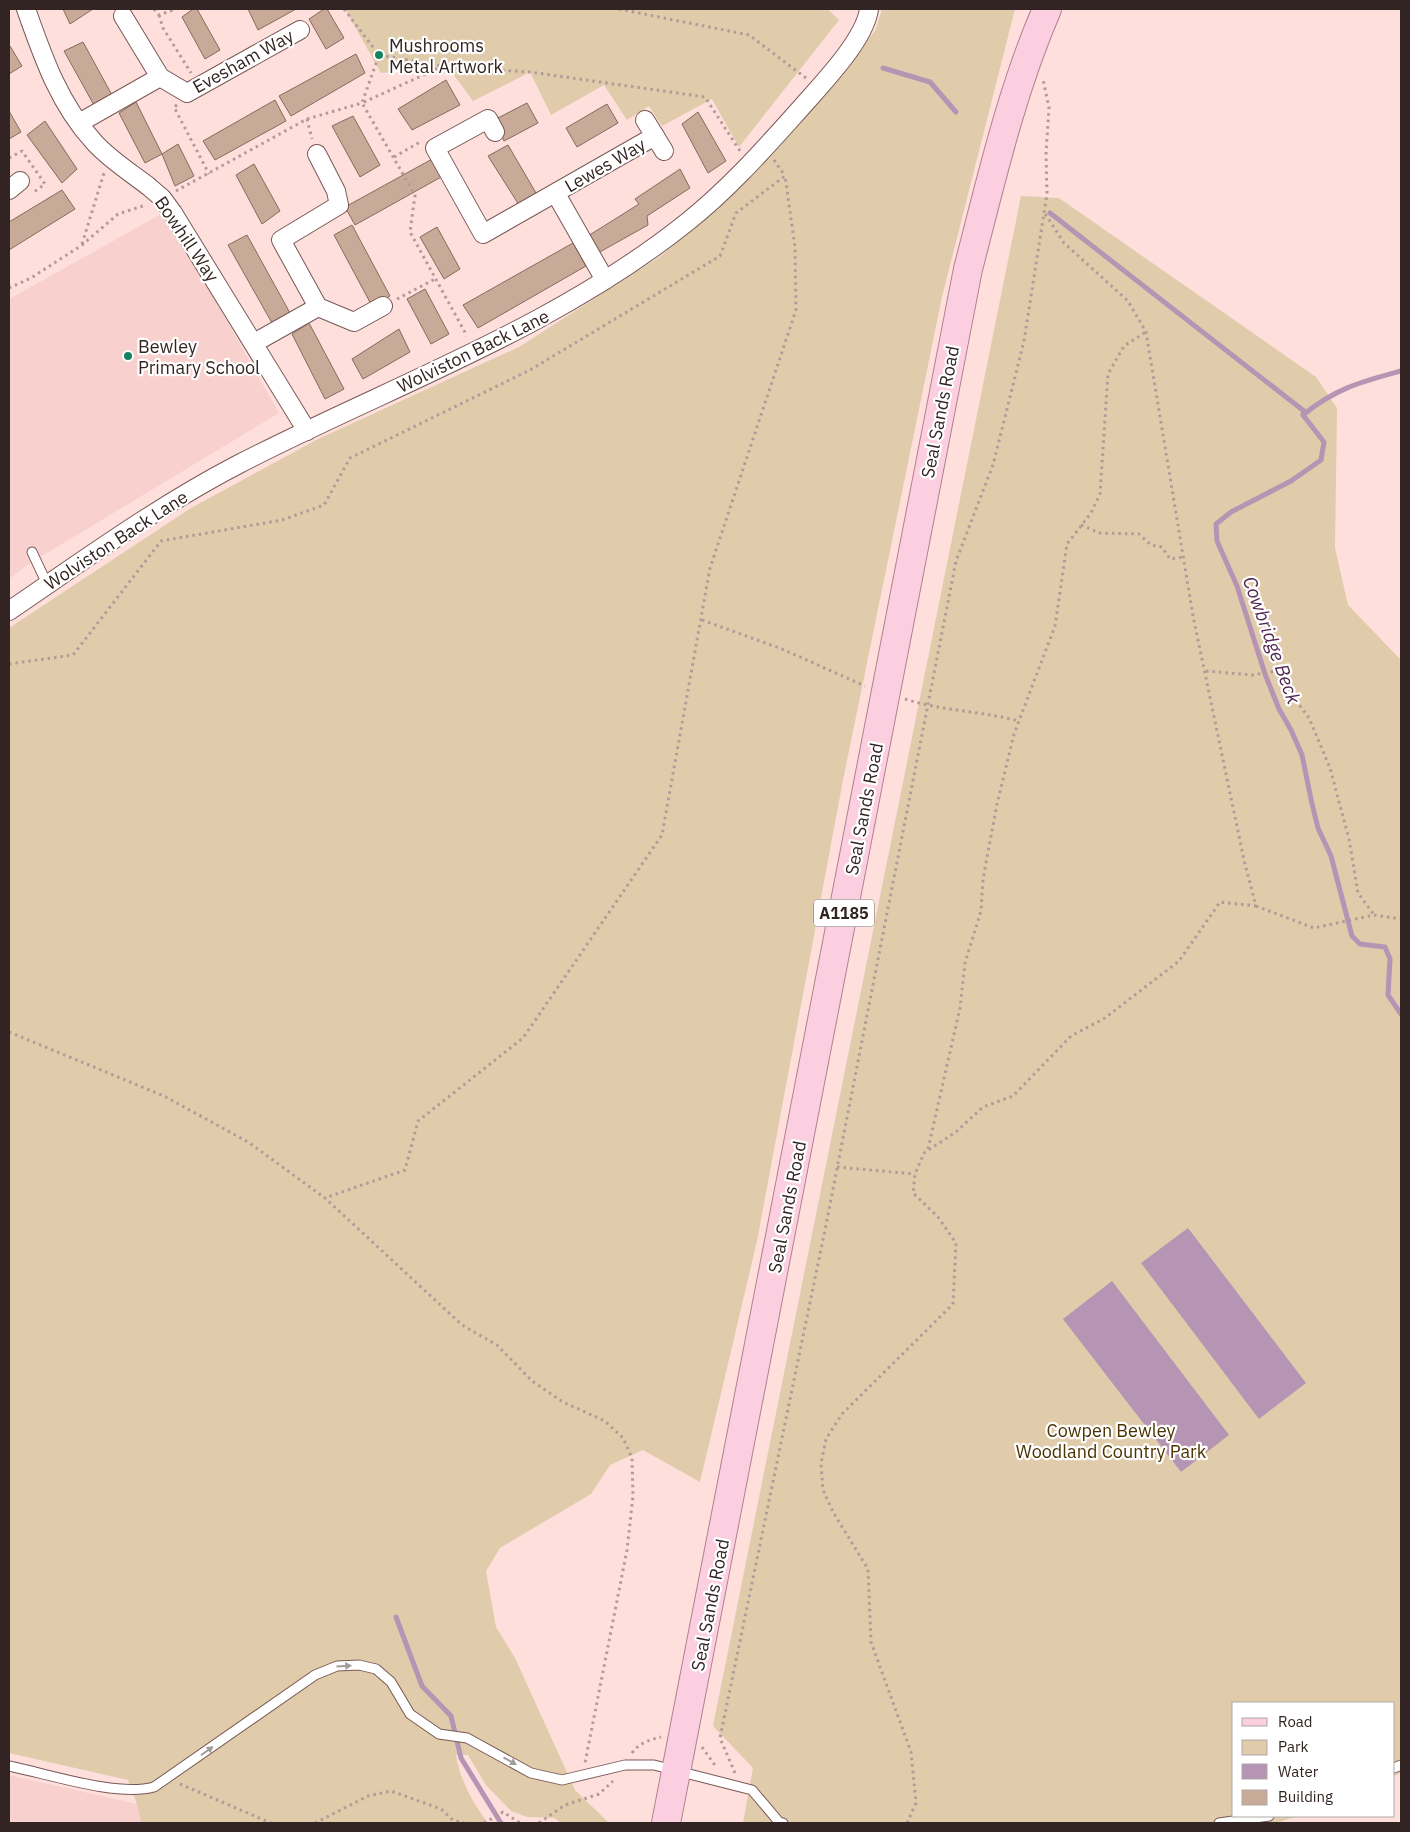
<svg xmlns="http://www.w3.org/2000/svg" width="1410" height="1832" font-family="'IBM Plex Sans',sans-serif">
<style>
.built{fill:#f8d1ce}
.green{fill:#e0ccab}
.water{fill:#b594b4}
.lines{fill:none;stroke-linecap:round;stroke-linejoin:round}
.stream{stroke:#b594b4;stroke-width:5}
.building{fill:#c9aa99;stroke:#866a5a}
.service-casing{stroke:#785855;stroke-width:11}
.minor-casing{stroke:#785855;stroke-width:20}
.primary-casing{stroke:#b37e90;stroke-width:30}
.path{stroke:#b39a98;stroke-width:3;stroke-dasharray:2.5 4;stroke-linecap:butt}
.service{stroke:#fff;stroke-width:9}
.minor{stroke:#fff;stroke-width:18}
.primary{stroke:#fbcfdf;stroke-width:28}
.minor-bridge-casing{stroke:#785855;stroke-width:20;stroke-linecap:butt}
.minor-bridge{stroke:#fff;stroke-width:18}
.oneway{fill:#a39c9c}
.poi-dot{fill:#16835f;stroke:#fff;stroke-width:2}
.labels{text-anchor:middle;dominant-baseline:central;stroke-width:4.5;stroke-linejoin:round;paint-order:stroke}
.shield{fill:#fff;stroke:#706665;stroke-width:1}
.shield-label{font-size:16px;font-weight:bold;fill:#322423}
.poi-label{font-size:18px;fill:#322423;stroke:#fff;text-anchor:start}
.street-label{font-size:18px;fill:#322423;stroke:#fff}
.park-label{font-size:18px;fill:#4a3200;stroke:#fff}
.water-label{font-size:19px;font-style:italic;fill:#512751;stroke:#fff}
</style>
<rect width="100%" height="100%" fill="#fedfdc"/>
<g class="built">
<polygon points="165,212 279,413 29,564 9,579 9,299"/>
<polygon points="9,1775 137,1804 141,1823 9,1823"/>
</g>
<g class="green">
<polygon points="345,9 828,9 839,20 739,147 712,99 662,126 649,106 627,120 604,85 551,115 530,72 473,101 448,67 381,73"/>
<path d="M882 9H1015L942 297 843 780 757 1241 700 1482 643 1450 610 1465 591 1494 500 1548 486 1571 496 1627 515 1658 575 1790 609 1823H561L554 1818 527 1817 511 1811 486 1785 468 1755H456C460 1781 473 1803 488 1823H141L137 1804 128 1780 9 1753V628L191 508 318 439 519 347 661 256 756 171 875 31Z"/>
<polygon points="1021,196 1059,198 1316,377 1337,408 1335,548 1348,605 1401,660 1401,1773 1394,1776 1394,1703 1234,1703 1234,1816 1296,1816 1277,1823 743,1823 753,1768 713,1726"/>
</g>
<g class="water">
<polygon points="1188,1228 1306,1383 1259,1419 1141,1263"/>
<polygon points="1112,1281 1229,1435 1181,1472 1063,1319"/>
</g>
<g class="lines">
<g class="stream">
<polyline points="883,68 930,82 956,112"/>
<polyline points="1050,213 1304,411 1303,415"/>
<path d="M1401 371C1361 382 1336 388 1303 415L1324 442 1321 460 1291 481 1231 512 1216 524 1217 541 1237 586 1265 674 1279 709 1291 730 1302 755 1312 804 1318 828 1331 856 1352 936 1360 944 1385 947 1390 959 1388 995 1401 1014"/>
<polyline points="396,1617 422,1686 451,1716 461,1758 501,1823"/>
</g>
</g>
<g class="building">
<polygon points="63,9 93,9 70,24"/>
<polygon points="193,9 197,9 220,50 205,59 182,17"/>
<polygon points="248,9 296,9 258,30"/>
<polygon points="324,9 327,9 344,38 326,49 309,19"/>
<polygon points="83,42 112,95 95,107 64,51"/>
<polygon points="10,46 22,66 9,74 9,47"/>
<polygon points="356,54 365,73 291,116 279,96"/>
<polygon points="446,80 460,105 412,130 398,109"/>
<polygon points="275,100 286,121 215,160 203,141"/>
<polygon points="136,102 162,154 145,163 119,113"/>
<polygon points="527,103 538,123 504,141 494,120"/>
<polygon points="607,104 618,123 577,147 566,128"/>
<polygon points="9,111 21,132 9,139"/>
<polygon points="698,112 726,161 708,173 682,124"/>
<polygon points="353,116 380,165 360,177 332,126"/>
<polygon points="45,121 77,169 62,183 27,135"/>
<polygon points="178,144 194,176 175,186 162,154"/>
<polygon points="508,145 536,193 519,205 488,156"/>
<polygon points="434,158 443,176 355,225 345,207"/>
<polygon points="254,164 280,211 262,224 236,175"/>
<polygon points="680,169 690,188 647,216 648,225 598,253 588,236 639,204 635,199"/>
<polygon points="62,190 75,209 9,250 9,222"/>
<polygon points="352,225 390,296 372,306 334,235"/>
<polygon points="437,227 460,269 444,279 420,237"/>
<polygon points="247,235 290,313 272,323 228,245"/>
<polygon points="573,243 586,266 478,328 463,305"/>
<polygon points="425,289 449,334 431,344 407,299"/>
<polygon points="309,323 344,389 325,399 292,334"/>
<polygon points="399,329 410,352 363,379 352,359"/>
</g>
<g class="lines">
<g class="service-casing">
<g id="service">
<polyline points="32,552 47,584"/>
<path d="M9 1766C49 1774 116 1797 154 1787L315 1675 337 1666 359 1665 376 1669 391 1682 410 1714 439 1734 467 1738 531 1773 562 1780 625 1765H654L752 1790 779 1822 783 1823"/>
<polyline points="1394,1768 1401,1765"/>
<polyline points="1219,1823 1269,1816"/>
</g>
</g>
<g class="minor-casing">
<g id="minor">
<path d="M26 9C43 57 59 104 94 142 109 159 130 172 148 186"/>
<polyline points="123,16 160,77 187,93 300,30"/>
<polyline points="645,120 664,151"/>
<polyline points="79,123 160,77"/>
<polyline points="495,132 488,119 435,148 483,234 655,136"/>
<polyline points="317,154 336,191 339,205 281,240 318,307 354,322 383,306"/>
<polyline points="9,190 20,181"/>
<polyline points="556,194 605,280"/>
<polyline points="173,213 307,431"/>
<polyline points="254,343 318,307"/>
<path d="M9 611C84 560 158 506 239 464 390 386 552 330 686 223 728 190 764 149 800 109 821 85 865 40 869 9"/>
</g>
</g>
<g class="primary-casing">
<path id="primary" d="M666 1823 968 269C991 181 1011 92 1047 9"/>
</g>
<g class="path">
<polyline points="154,9 159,15 176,9"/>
<polyline points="344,9 379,55 448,67 530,72 705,97 740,151"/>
<polyline points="619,9 749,35 806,78"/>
<polyline points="159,15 163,28 191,73"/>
<polyline points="443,66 362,103 415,195 410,232 467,336"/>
<polyline points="177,105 174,107 209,174"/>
<polyline points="307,119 312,139"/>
<polyline points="394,157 420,142"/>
<polyline points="9,158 22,151 45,184 34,192"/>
<polyline points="774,160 785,176"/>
<polyline points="176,191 307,119 362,103 379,55"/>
<polyline points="82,244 104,173"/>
<polyline points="9,288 31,278 82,245 118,214 146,205"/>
<polyline points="397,299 437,278"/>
<polyline points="1081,525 1100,533 1139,534 1151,545 1162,547 1170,559 1184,557"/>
<polyline points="702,620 782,649 865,686"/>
<polyline points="9,664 73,655 161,541 282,520 324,505 350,458 530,370 720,256 736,213 785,176 795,247 796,310 710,568 662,835 523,1038 418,1121 405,1170 325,1198"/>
<polyline points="1206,671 1252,675 1283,670 1292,695 1309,718 1330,768 1349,839 1358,893 1374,915"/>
<path d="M905 699C942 711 981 711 1019 721"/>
<polyline points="1256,906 1314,928 1374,915 1401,919"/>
<polyline points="9,1032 164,1096 248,1142 325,1198 462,1325 497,1345 532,1381 563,1402 605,1421 623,1438 632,1458 633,1496 627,1550 585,1763"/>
<polyline points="928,1149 960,1008 965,963 981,911 983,879 997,804 1014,734 1055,626 1067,544 1091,513 1100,494 1108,374 1124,346 1146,332"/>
<polyline points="837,1167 915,1174"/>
<polyline points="702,1747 717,1768"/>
<path d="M632 1753C639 1743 649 1740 661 1737"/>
<polyline points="735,1773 720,1738 825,1230 956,561 993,465 1024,341 1047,194 1046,154 1049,108 1043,79"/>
<polyline points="180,1784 271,1823"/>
<polyline points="315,1823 368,1796 391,1791 441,1809 453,1820 464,1823"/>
<polyline points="484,1823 503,1812 520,1823"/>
<polyline points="539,1823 565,1805 599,1794 613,1781"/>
<polyline points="907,1823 916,1803 911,1752 871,1642 868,1569 833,1512 823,1490 821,1464 826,1439 842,1414 953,1304 956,1243 938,1217 913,1193 915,1174 924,1153 956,1132 983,1107 1013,1096 1071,1036 1105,1018 1179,961 1220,902 1256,906 1244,860 1193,616 1146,332 1128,301 1064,243 1044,212"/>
</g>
<use href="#service" class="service"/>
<use href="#minor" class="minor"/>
<use href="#primary" class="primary"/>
<g class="minor-bridge-casing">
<polyline id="minor-bridge" points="148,186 162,198 173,213"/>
</g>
<use href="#minor-bridge" class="minor-bridge"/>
</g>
<defs><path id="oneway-solid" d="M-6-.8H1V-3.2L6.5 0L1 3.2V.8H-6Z" transform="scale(1.25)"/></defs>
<g class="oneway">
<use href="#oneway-solid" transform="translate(344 1666) rotate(-4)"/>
<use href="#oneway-solid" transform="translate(207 1751) rotate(-35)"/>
<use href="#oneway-solid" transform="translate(510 1761) rotate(29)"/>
</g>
<g class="poi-dot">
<circle cx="379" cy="55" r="5"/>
<circle cx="128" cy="356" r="5"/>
</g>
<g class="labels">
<rect class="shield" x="814" y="899.5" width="60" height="27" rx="4"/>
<g class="shield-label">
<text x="844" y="913">A1185</text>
</g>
<g class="poi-label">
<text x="389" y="45">Mushrooms<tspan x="389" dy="21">Metal Artwork</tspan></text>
<text x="138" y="346">Bewley<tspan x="138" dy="21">Primary School</tspan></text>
</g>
<g class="street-label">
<text transform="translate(243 61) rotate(-29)">Evesham Way</text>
<text transform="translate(605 165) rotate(-30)">Lewes Way</text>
<text transform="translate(187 239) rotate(56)">Bowhill Way</text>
<text transform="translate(473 351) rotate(-26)">Wolviston Back Lane</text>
<text transform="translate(940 412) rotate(-79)">Seal Sands Road</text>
<text transform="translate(116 540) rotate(-33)">Wolviston Back Lane</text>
<text transform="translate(864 809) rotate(-79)">Seal Sands Road</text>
<text transform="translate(787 1207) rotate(-79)">Seal Sands Road</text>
<text transform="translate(710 1605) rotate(-79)">Seal Sands Road</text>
</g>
<g class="park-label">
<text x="1111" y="1430">Cowpen Bewley<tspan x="1111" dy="21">Woodland Country Park</tspan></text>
</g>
<g class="water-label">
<text transform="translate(1272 640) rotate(70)">Cowbridge Beck</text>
</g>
</g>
<rect width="1410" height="1832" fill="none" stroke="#322423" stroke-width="20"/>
<rect x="1232" y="1702" width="162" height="115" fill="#ffffff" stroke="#ada7a7"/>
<rect x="1242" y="1718" width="25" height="8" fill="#fbcfdf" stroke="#ada7a7"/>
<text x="1278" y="1727" font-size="15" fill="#322423">Road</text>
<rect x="1242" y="1740" width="25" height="15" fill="#e0ccab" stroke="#ada7a7"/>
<text x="1278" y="1752" font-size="15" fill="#322423">Park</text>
<rect x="1242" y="1764" width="25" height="15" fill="#b594b4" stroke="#ada7a7"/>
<text x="1278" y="1777" font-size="15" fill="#322423">Water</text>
<rect x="1242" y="1790" width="25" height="15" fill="#c9aa99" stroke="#ada7a7"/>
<text x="1278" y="1802" font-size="15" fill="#322423">Building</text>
</svg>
